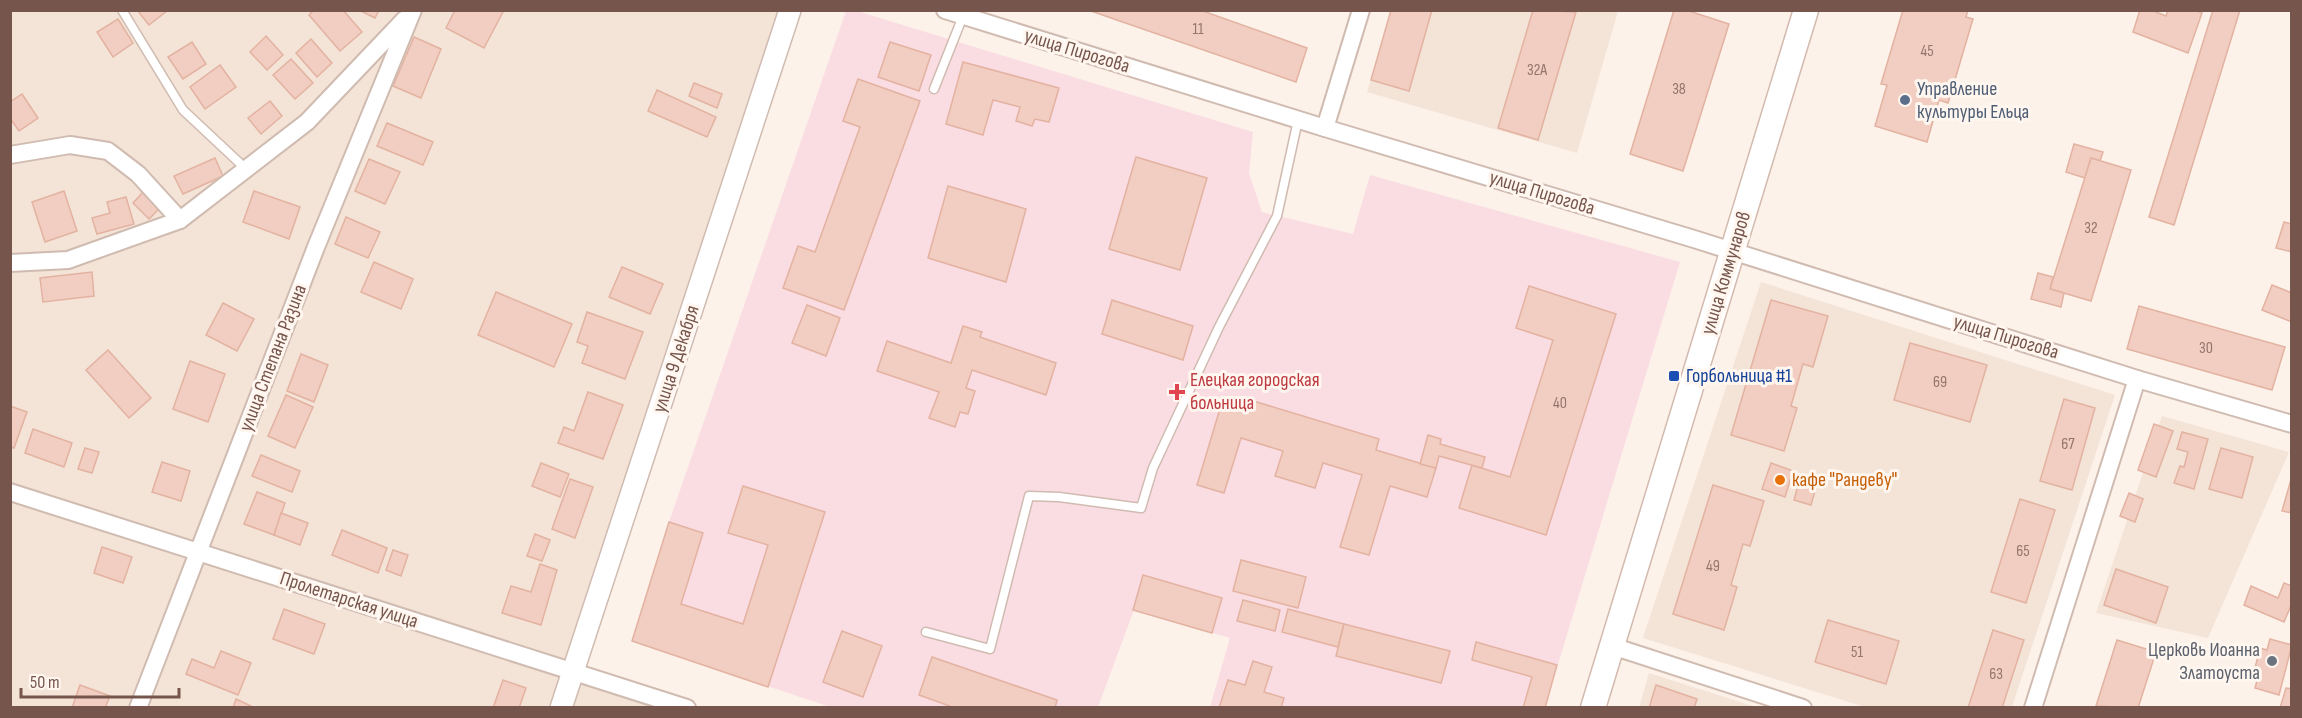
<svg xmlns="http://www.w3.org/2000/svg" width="2302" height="718" font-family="'Sofia Sans Condensed',sans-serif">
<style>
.residential{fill:#f4e3d7}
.medical{fill:#fadce3}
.building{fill:#f1cec1;stroke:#e3b2a1;stroke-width:1.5}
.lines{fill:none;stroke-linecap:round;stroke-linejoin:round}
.service-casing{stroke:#d0bbb1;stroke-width:11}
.minor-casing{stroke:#d0bbb1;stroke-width:20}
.tertiary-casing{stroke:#d0bbb1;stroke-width:24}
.secondary-casing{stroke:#d3baae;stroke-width:27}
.service{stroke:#fff;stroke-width:8}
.minor{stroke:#fff;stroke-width:16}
.tertiary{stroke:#fff;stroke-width:21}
.secondary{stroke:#fff;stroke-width:24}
.service-dot{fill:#5c6f8a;stroke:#fff6ef;stroke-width:2}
.transit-dot{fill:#1a4fb4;stroke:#fff6ef;stroke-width:2}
.health-dot{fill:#e0444e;stroke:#fff6ef;stroke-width:2}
.food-dot{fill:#e8710a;stroke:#fff6ef;stroke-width:2}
.worship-dot{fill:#6b7280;stroke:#fff6ef;stroke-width:2}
.labels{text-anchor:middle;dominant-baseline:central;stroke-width:6;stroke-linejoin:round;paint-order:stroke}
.number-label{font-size:16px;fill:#957469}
.street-label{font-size:20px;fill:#76564c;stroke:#fff6ef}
.service-label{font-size:20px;fill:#4e5e75;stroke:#fff6ef;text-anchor:start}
.transit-label{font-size:20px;fill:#164399;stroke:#fff6ef;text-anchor:start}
.health-label{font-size:20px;fill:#be3a42;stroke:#fff6ef;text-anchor:start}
.food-label{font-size:20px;fill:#c56008;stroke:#fff6ef;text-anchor:start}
.worship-label{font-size:20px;fill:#5b616d;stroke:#fff6ef;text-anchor:end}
</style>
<rect width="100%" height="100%" fill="#fcf2e9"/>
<g class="residential">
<polygon points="10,11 790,11 573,672 687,707 11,707"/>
<polygon points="1391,11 1618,11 1577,153 1367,92"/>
<polygon points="1761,282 2115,395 2012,707 1865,707 1643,638"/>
<polygon points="2162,416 2289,452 2208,638 2096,613"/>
<polygon points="1649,673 1756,707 1639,708"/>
</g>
<polygon class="medical" points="846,11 857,11 1253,132 1249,173 1262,212 1353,234 1370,175 1680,262 1545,707 1210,707 1230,638 1134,610 1098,707 830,707 632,641 669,522"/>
<g class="building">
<polygon points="137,10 167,10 167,11 149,25"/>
<polygon points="314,10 343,10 362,32 340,51 309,15"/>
<polygon points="359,10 379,10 375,18"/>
<polygon points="455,10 504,10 484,48 446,28"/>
<polygon points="1088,10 1200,10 1307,48 1296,82"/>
<polygon points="1391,10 1432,10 1409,91 1371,80"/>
<polygon points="1533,10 1576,12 1538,140 1498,128"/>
<polygon points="1674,10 1686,10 1729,24 1683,171 1630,154"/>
<polygon points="1903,10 1968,10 1966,17 1973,19 1948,103 1939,100 1927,142 1875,126 1887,85 1881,84"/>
<polygon points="2140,10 2151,10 2166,16 2168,10 2195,10 2202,13 2188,53 2133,32"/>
<polygon points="2213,10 2240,10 2174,225 2149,217"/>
<polygon points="118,19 133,43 113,57 97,32"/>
<polygon points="266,36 283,55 267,70 250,52"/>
<polygon points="414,37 441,49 421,98 393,86"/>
<polygon points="311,39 332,63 317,77 296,53"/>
<polygon points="192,42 206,64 183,79 168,57"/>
<polygon points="890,42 931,55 919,91 878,77"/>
<polygon points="291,59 313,83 295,99 273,75"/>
<polygon points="963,62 1059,88 1049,122 1035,119 1032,126 1016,121 1020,107 993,100 983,135 946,124"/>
<polygon points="220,65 236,87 205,109 190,87"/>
<polygon points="858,79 920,101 844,310 783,288 798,246 815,252 860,127 843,121"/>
<polygon points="694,83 722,94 717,108 689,96"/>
<polygon points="657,90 716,117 707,137 648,111"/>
<polygon points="22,94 38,118 19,131 10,118 10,102"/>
<polygon points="270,101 282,116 261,134 248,118"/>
<polygon points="387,123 433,142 423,165 377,146"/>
<polygon points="2074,144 2103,152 2100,161 2091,158 2085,178 2066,172"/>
<polygon points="1136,157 1207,178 1180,270 1109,249"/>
<polygon points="215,158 223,176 183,194 174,176"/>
<polygon points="2091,158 2131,170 2091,301 2050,289"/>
<polygon points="369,159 400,172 385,204 355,191"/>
<polygon points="948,186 1026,209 1006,282 928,258"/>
<polygon points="64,191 77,231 45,242 32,202"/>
<polygon points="254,191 300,207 289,239 243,222"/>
<polygon points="143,192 159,209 149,219 133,203"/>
<polygon points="126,197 134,224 97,234 92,218 110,213 107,202"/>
<polygon points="346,217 380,232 368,258 335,244"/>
<polygon points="2284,222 2292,224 2292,252 2276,248"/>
<polygon points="374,262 413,279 401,309 361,292"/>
<polygon points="622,267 663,284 650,314 609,297"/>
<polygon points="92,272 94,296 43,302 40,278"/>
<polygon points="2038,273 2053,277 2050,289 2064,293 2061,307 2031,299"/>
<polygon points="2272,285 2292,293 2292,322 2262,310"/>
<polygon points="1529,286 1616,314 1546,535 1459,508 1472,465 1510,477 1553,340 1516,328"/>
<polygon points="496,292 572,324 554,367 478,335"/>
<polygon points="1112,300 1193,326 1183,360 1102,334"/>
<polygon points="1771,300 1828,316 1813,367 1803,364 1791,406 1797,408 1784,451 1731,435"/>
<polygon points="223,303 254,319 237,351 206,335"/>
<polygon points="807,305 840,318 826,356 792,343"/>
<polygon points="2139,306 2285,347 2272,390 2127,349"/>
<polygon points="587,312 643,332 625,379 582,363 588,346 577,342"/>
<polygon points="963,326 982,332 980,337 1056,363 1046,395 972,370 966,388 975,391 968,414 960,412 955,427 929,418 939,392 877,371 887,341 951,363"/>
<polygon points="1910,343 1987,365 1970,422 1894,400"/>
<polygon points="108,350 151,398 129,418 86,370"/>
<polygon points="301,354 328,365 314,402 287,391"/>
<polygon points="190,361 225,374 208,422 173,409"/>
<polygon points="588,392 623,405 603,459 558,443 564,427 574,431"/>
<polygon points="286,395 313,407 295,448 268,436"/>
<polygon points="2064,399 2095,408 2072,490 2040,481"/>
<polygon points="1250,400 1379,439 1376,450 1436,468 1427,497 1390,486 1369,555 1340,547 1362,475 1323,463 1315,488 1275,476 1283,451 1241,438 1224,493 1197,485 1222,402 1247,410"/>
<polygon points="10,406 27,412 14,448 10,447"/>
<polygon points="2154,424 2173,431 2156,477 2138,470"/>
<polygon points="33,429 72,443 64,467 25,453"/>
<polygon points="2182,432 2208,439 2194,489 2174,483 2180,466 2184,467 2188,452 2177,449"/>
<polygon points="1428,435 1441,439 1440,444 1485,457 1482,468 1439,456 1436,468 1420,464"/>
<polygon points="85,448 99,452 92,473 78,469"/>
<polygon points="2221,448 2253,457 2242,498 2209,489"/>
<polygon points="261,455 300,471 292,492 252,476"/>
<polygon points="162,462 190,471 181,501 152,492"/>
<polygon points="541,463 569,474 560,497 532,486"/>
<polygon points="1771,463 1793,471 1785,497 1762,489"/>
<polygon points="2292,476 2292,513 2282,511"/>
<polygon points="570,479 593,487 575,538 552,529"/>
<polygon points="1800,479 1817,484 1811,505 1794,500"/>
<polygon points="1713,485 1764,501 1750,546 1743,544 1731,585 1737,587 1724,630 1673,614"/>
<polygon points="743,486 825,512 768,687 632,641 669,522 703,533 681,604 743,624 768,545 728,533"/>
<polygon points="257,492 285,503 274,535 244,524"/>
<polygon points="2129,493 2143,499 2135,522 2120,516"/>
<polygon points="2020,499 2055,510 2026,603 1991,592"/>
<polygon points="281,513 308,523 300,545 274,535"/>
<polygon points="342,530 387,548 378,573 332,555"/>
<polygon points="535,534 550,540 542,561 527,556"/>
<polygon points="102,547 132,557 123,583 94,573"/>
<polygon points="393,550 408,555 401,576 386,570"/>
<polygon points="1241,560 1306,577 1298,608 1233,591"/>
<polygon points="540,564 557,570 541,625 502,613 511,586 531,592"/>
<polygon points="2116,569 2168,587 2156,623 2104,605"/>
<polygon points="1143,575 1222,598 1212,633 1133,610"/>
<polygon points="2284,583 2292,586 2292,603 2284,622 2244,605 2251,586 2278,598"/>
<polygon points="1243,600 1280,610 1275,631 1237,621"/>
<polygon points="284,609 325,624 314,654 273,639"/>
<polygon points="1288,609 1344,624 1338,647 1282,632"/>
<polygon points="1828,620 1899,641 1886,684 1815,662"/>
<polygon points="1344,624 1450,651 1441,683 1336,656"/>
<polygon points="1993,630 2024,640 2002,708 1968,708"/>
<polygon points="842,631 882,646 863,697 823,682"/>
<polygon points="2270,639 2292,645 2279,695 2255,688 2259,673 2254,672 2260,648 2267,650"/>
<polygon points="2117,640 2156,652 2138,708 2096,706"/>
<polygon points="1476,642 1557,665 1545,708 1523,708 1532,677 1472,660"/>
<polygon points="221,651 251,663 238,695 186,674 192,659 214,668"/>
<polygon points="932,657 1057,700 1055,708 955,708 919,695"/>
<polygon points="1253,661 1272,667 1264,692 1284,698 1281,708 1219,708 1228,680 1245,685"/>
<polygon points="503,680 526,688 519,708 493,708"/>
<polygon points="80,685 110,696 105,708 72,708"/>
<polygon points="1656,685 1697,699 1694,708 1649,708"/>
<polygon points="2286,688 2292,689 2292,708 2280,708"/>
<polygon points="236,699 255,708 233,708"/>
</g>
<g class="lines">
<g class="service-casing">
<g id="service">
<polyline points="122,10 183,110 246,169"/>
<polyline points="934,89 963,16"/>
<polyline points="926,632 990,649 1029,496 1059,497 1141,508 1153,468 1219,327 1277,216 1298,120"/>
</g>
</g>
<g class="minor-casing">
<g id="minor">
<polyline points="945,10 1325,128 1694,239 2137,379 2292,424"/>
<polyline points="1325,128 1361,10"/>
<polyline points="10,155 70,145 108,151 138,174 180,220"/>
<polyline points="10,263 68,260 180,220 307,122 405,19"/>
<polyline points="10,492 687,708"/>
<polyline points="1612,646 1803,708"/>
<polyline points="138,708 316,247 413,10"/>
<polyline points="2033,708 2137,379"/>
</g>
</g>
<g class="tertiary-casing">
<polyline id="tertiary" points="561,708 790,10"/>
</g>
<g class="secondary-casing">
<polyline id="secondary" points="1593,708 1806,10"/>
</g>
<use href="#service" class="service"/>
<use href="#minor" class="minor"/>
<use href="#tertiary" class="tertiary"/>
<use href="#secondary" class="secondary"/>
</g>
<circle class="service-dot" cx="1905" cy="100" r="6"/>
<rect class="transit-dot" x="1668" y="370" width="12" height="12" rx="3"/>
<path class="health-dot" d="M1174 383h6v6h6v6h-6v6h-6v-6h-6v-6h6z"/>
<circle class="food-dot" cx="1780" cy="480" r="6"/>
<circle class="worship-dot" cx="2272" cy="661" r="6"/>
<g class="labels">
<g class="number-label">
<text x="1198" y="29">11</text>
<text x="1927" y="51">45</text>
<text x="1537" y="70">32А</text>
<text x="1679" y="89">38</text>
<text x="2091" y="228">32</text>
<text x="2206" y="348">30</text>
<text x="1940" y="382">69</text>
<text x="1560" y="403">40</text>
<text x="2068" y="444">67</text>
<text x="2023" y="551">65</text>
<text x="1713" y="566">49</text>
<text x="1857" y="652">51</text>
<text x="1996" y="674">63</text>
</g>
<g class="street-label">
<text transform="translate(1077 51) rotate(17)">улица Пирогова</text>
<text transform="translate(1542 193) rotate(17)">улица Пирогова</text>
<text transform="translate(1726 273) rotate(-73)">улица Коммунаров</text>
<text transform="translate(2006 337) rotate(17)">улица Пирогова</text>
<text transform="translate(273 358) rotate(-69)">улица Степана Разина</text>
<text transform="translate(676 359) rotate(-72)">улица 9 Декабря</text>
<text transform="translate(349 600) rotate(18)">Пролетарская улица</text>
</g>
<g class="service-label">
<text x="1917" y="89">Управление<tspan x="1917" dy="23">культуры Ельца</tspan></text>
</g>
<g class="transit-label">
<text x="1686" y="376">Горбольница #1</text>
</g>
<g class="health-label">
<text x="1190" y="380">Елецкая городская<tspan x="1190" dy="23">больница</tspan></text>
</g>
<g class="food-label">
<text x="1792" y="480">кафе "Рандеву"</text>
</g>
<g class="worship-label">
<text x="2260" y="650">Церковь Иоанна<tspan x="2260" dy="23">Златоуста</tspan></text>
</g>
</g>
<rect width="2302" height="718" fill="none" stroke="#76564c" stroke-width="24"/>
<path d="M21 688v9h158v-9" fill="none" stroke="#76564c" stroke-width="3"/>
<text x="30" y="688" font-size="18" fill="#76564c" stroke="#fff6ef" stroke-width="4.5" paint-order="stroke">50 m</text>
</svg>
